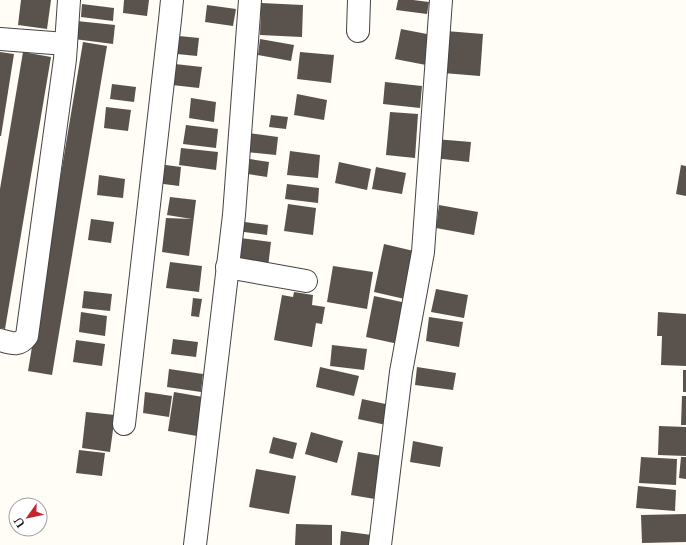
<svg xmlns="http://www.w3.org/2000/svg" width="686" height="545" font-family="'Libre Baskerville',serif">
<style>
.building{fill:#5a524d}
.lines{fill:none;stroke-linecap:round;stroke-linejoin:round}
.minor-casing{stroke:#444;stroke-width:24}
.minor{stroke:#fff;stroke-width:22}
</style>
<rect width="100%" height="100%" fill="#fffdf5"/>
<g class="building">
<polygon points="21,0 51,0 47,29 18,25"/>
<polygon points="124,0 149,0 147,16 123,13"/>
<polygon points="398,0 413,0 429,2 427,14 396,10"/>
<polygon points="261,3 303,5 302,37 260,35"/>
<polygon points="82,4 114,8 113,21 81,17"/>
<polygon points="207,5 236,9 233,26 205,22"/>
<polygon points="77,21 115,25 113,44 74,39"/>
<polygon points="401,29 432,35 426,65 395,59"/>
<polygon points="446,31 483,34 480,76 443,73"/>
<polygon points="179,36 199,38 197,56 177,54"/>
<polygon points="260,39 294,45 291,61 258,55"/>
<polygon points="83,42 107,46 52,375 28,371"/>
<polygon points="0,52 14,54 1,136 0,136"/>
<polygon points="23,52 51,57 5,329 0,328 0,189"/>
<polygon points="300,52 334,55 331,83 297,79"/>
<polygon points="175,64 202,67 199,88 172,85"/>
<polygon points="385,82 422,86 420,108 383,104"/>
<polygon points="112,84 136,87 134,102 110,99"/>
<polygon points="297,94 327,100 324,120 294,115"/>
<polygon points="191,98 216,102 214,122 189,118"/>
<polygon points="106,107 131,110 128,131 104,128"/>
<polygon points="390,112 418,114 415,158 386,155"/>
<polygon points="271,115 288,117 286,129 269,127"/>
<polygon points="186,125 218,129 216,148 183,144"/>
<polygon points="248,133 278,137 276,155 246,152"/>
<polygon points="435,139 471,142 469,162 434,158"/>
<polygon points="181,148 218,152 216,170 179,165"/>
<polygon points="290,151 320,155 318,178 287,175"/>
<polygon points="250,159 269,162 267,177 248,174"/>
<polygon points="339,162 371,169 367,190 335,183"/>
<polygon points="158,164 181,167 179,186 156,183"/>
<polygon points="681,165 686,166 686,196 676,194"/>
<polygon points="376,167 406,173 402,194 372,189"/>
<polygon points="99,175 125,179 123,198 97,195"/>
<polygon points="287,184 319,188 318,203 285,199"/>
<polygon points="170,197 196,200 189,256 162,252 166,218 192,219 167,215"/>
<polygon points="288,204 316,208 313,235 284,231"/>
<polygon points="439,205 478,212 474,235 436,228"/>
<polygon points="91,219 114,222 111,243 88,240"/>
<polygon points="237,221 268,225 267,235 236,231"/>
<polygon points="232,237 271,242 268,267 229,262"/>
<polygon points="384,244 418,252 409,300 374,292"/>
<polygon points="170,262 202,266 199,292 166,288"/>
<polygon points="333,266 373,272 367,309 327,302"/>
<polygon points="436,289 468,295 464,318 431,312"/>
<polygon points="84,291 112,294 110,311 82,308"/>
<polygon points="294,292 313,295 312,305 325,307 322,324 316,323 312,347 274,340 282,295 293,297"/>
<polygon points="374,296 411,304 403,345 366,337"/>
<polygon points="193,298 202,299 199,317 191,316"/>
<polygon points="81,312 107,316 105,336 79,332"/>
<polygon points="658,312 686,314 686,366 661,365 662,336 657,336"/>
<polygon points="429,317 463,322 459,347 426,341"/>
<polygon points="173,339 198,342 196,357 171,354"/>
<polygon points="76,340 105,344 102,366 73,362"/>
<polygon points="332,345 367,349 364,370 330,366"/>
<polygon points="320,367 359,376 354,396 316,387"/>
<polygon points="417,367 456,373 453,390 415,385"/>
<polygon points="169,369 203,374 201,392 167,387"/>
<rect x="683" y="370" width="3" height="22"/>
<polygon points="145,392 172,396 169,417 143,413"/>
<polygon points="174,392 203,397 197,436 168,431"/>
<polygon points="682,396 686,396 686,425 681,425"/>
<polygon points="362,399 395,406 391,426 358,419"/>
<polygon points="86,412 115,415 110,452 82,448"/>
<polygon points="659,426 686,427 686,456 658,455"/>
<polygon points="311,432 343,441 337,463 305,454"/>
<polygon points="273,437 297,443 293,459 269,453"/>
<polygon points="413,441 443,447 440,467 410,462"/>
<polygon points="79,450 105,453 102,476 76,473"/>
<polygon points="358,452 388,457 381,500 351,495"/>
<polygon points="641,457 677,459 676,485 639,483"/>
<polygon points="681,457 686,457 686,479 679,478"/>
<polygon points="256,469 296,476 289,514 249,507"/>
<polygon points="638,486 676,490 675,511 636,508"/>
<polygon points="686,514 686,542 642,543 641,515"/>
<polygon points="296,524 332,525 332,545 295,545"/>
<polygon points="341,531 372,535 371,545 340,545"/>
</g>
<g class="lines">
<g class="minor-casing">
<g id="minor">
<polyline points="358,31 359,0"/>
<polyline points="0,39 66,44"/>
<polyline points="227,267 306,281"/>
<path d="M0 340C11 343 19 347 27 336L65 59 69 0"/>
<polyline points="124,424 170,20 172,0"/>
<polyline points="195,545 234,215 250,0"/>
<polyline points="380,545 401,372 423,252 441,0"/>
</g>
</g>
<use href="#minor" class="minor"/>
</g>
<g transform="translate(28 517) rotate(237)"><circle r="19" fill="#ffffff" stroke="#a0a0a0"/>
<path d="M0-3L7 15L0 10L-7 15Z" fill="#c4262e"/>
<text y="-6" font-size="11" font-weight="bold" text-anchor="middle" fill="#111111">U</text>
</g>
</svg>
